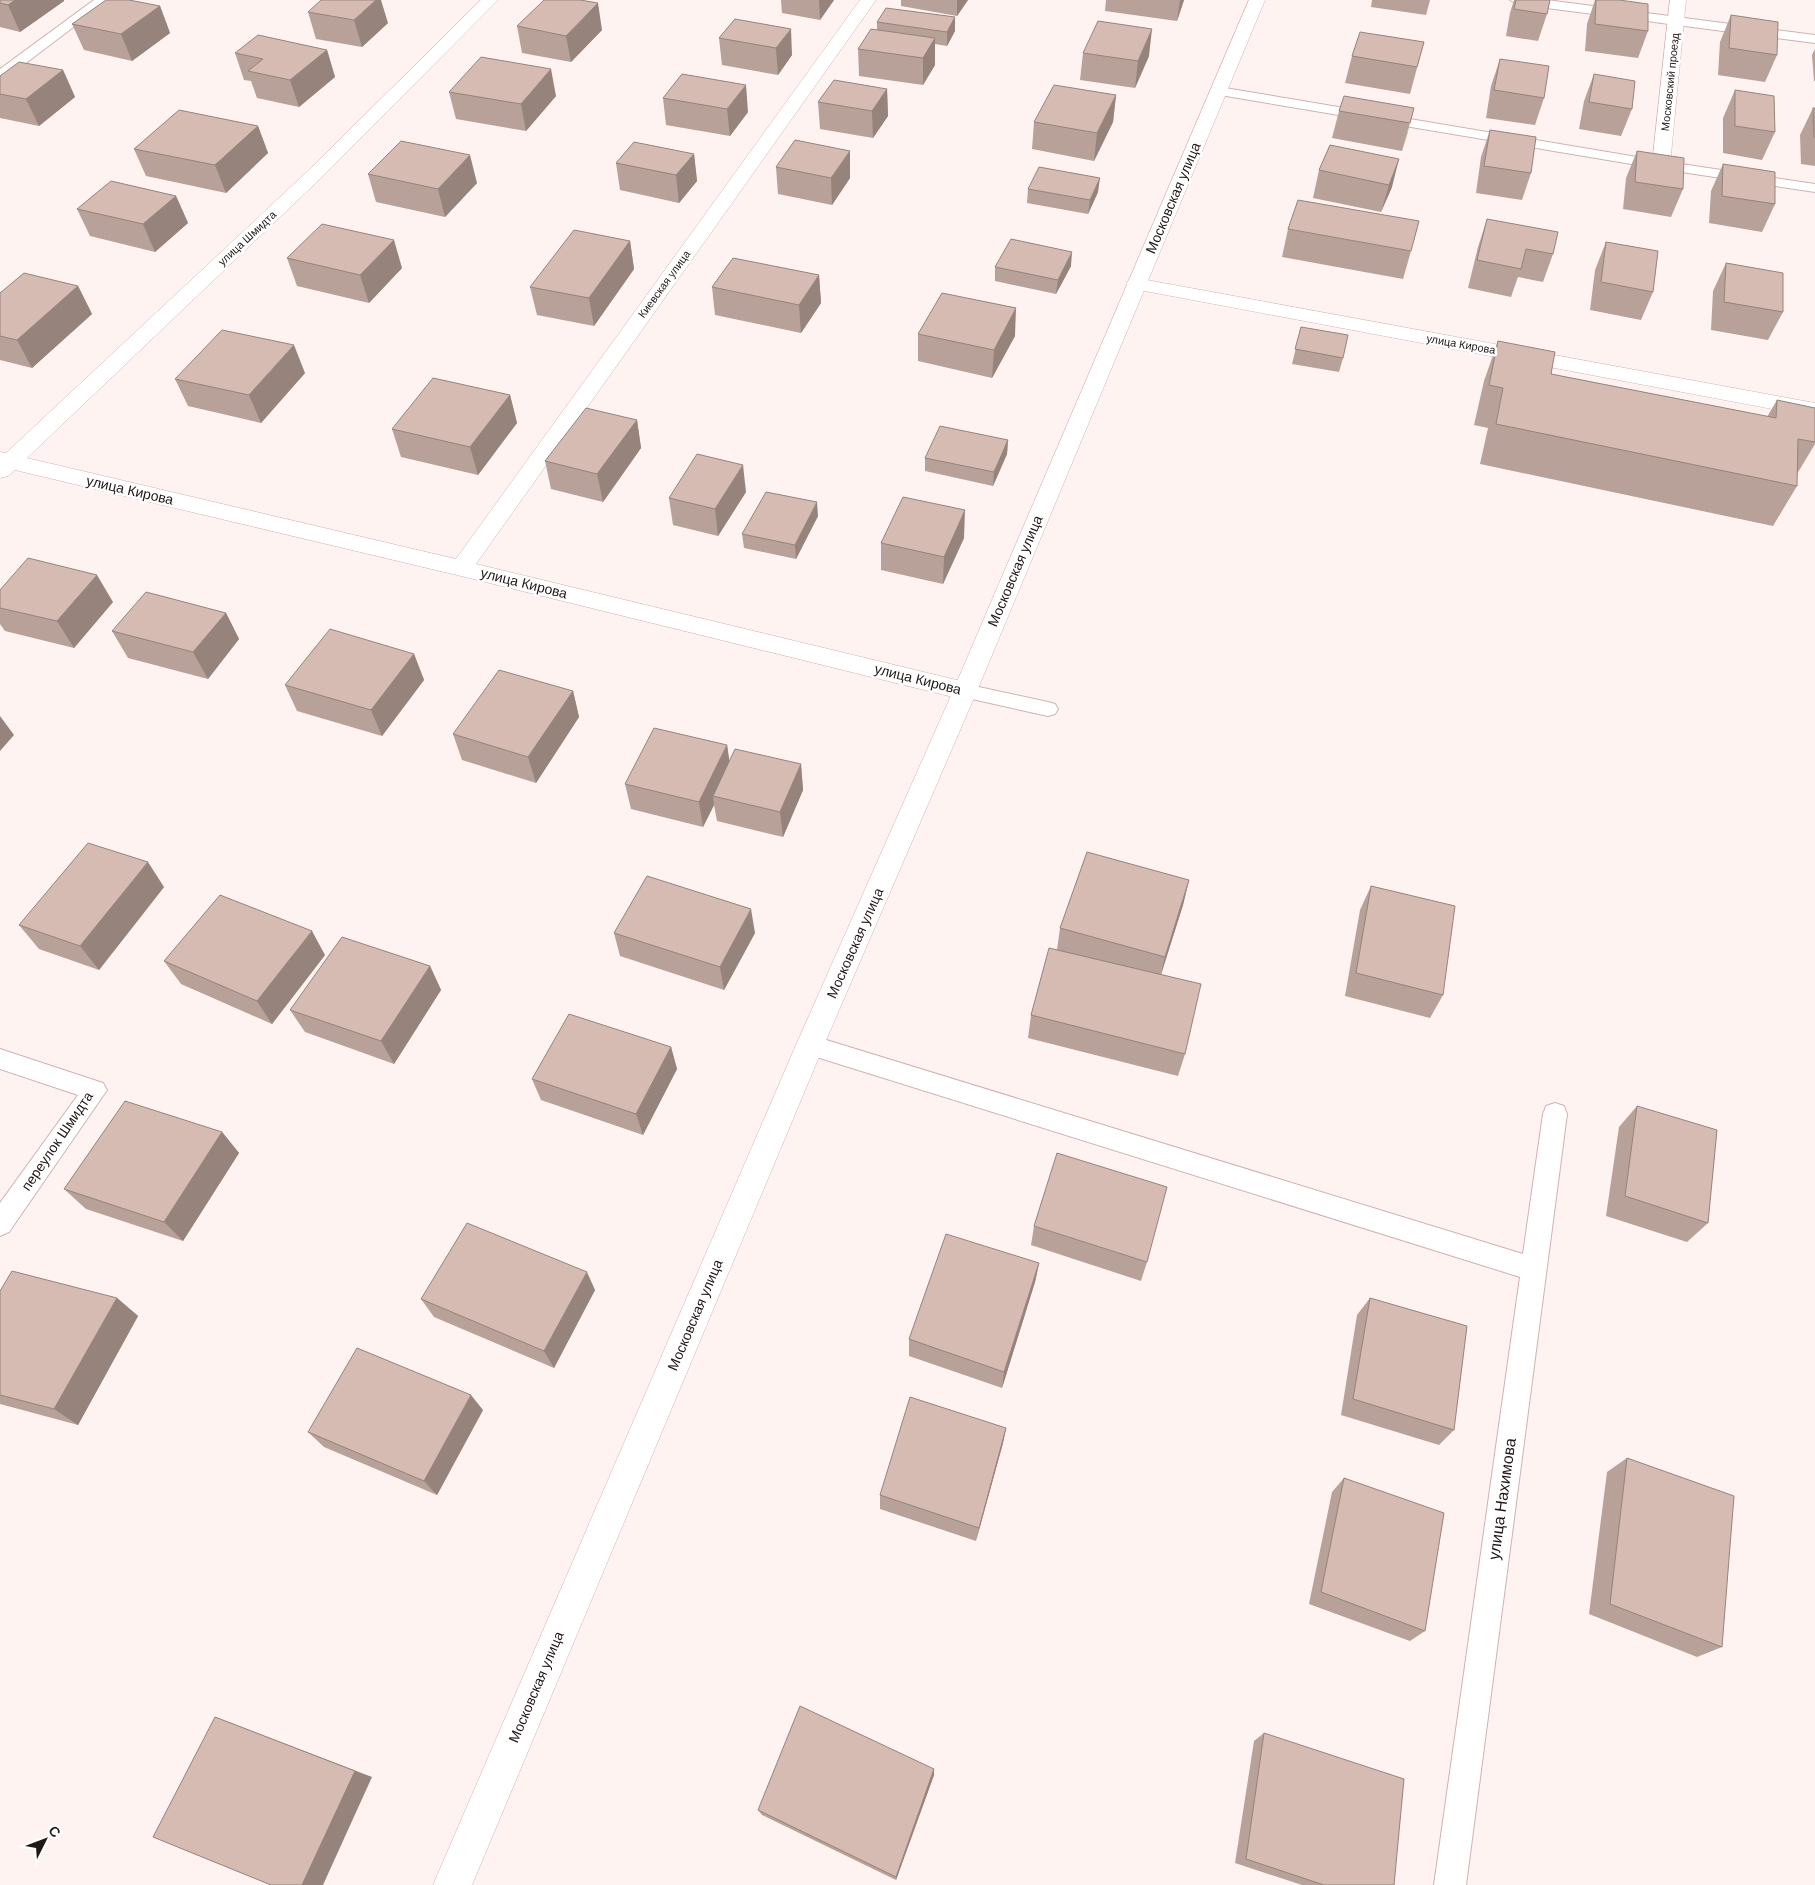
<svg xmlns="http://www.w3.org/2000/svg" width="1815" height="1885" font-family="'DM Sans',sans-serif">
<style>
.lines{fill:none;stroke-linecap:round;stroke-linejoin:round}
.service-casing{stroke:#cfb2b1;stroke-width:2}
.minor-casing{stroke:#cfb2b1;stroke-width:1}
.tertiary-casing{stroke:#cfb2b1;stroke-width:1}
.service{fill:#fff;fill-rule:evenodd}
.minor{fill:#fff;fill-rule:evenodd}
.tertiary{fill:#fff;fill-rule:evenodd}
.wall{fill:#b7a198}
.shaded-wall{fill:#95837c}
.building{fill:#d5bbb1;stroke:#95837c}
.labels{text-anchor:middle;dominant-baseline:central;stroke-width:5;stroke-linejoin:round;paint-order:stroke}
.far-street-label{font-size:11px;fill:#211717;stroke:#fff}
.street-label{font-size:14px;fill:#211717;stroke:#fff}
.near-street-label{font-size:16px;fill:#211717;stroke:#fff}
</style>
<rect width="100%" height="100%" fill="#fff3f2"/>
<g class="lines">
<g class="service-casing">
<g id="service">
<polygon points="94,0 109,0 5,79 0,80 0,69"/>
<polygon points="1510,0 1547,0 1815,35 1815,43 1517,4"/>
<polygon points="1219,87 1661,161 1815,184 1815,192 1661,169 1214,94 1212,91"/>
<polygon points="965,684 1048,702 1055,704 1058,709 1055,714 1048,716 958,696 955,691 958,686"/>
<polygon points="810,1035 1523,1254 1543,1114 1546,1106 1555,1103 1564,1106 1567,1114 1466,1885 1434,1885 1520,1277 810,1055 802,1052 798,1045 802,1038"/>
<polygon points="0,1049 103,1083 107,1090 9,1232 0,1236 0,1203 78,1095 0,1069"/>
</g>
</g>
<g class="minor-casing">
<g id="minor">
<polygon points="481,0 498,0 321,178 27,458 456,559 860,0 876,0 476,564 965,682 974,685 977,691 974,697 965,700 461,576 15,470 8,476 0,478 0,452 6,453 309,170"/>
<polygon points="1670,0 1686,0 1670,165 1667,169 1661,170 1655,169 1652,165"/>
<polygon points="1136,278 1815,403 1815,417 1129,288 1126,284 1129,280"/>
</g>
</g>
<g class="tertiary-casing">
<polygon id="tertiary" points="1249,0 1265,0 977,691 824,1045 472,1885 433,1885 796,1045 953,691"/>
</g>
<use href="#service" class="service"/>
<use href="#minor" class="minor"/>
<use href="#tertiary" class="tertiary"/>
</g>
<g class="wall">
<polygon points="0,0 64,1 20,32 0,27"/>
<polygon points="781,0 834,0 820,20 782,13"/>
<polygon points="901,0 968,0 957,16 901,6"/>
<polygon points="1106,0 1184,0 1177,21 1105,11"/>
<polygon points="1372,0 1430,0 1426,15 1371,7"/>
<polygon points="1514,0 1550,0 1547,14 1538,41 1506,36 1510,13"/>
<polygon points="1595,0 1619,0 1648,31 1638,58 1585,51 1587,24"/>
<polygon points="160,6 170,33 132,61 84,50 72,24"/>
<polygon points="308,12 388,23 362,47 316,39"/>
<polygon points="1731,15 1777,55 1765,82 1718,75 1720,42"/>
<polygon points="955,17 955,31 947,46 935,44 935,65 923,85 859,76 858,49 877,30 877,22"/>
<polygon points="735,19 792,55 778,75 722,65 719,38"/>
<polygon points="517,26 602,30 571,62 522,53"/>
<polygon points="1424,42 1410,94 1345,83 1352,56"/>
<polygon points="1815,49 1815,81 1814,81 1812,55"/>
<polygon points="327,50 335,77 299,107 257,98 251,81 244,80 235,53"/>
<polygon points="1083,53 1149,56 1135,88 1080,80"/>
<polygon points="1500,59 1544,98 1535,125 1486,118 1491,86"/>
<polygon points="63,70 75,97 39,126 0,118 0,76"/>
<polygon points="1594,74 1632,109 1621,136 1579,129 1584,101"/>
<polygon points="887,89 888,116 873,138 820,129 818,102"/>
<polygon points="1735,90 1775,132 1762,160 1723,153 1723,118"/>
<polygon points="449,92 556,96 526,131 456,119"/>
<polygon points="1116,95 1113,122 1094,161 1032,149 1034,122"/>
<polygon points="663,98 748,112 730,136 666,125"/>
<polygon points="1414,108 1402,151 1332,138 1339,111"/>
<polygon points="1813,108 1815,108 1815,166 1801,164 1800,135"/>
<polygon points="258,126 268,153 226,193 146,176 134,149"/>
<polygon points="1490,130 1531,173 1522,200 1476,193 1481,157"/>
<polygon points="1330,145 1392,187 1381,212 1313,198 1319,170"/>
<polygon points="1637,151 1683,189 1671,217 1623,209 1626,178"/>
<polygon points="694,154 697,181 679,203 620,190 616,163"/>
<polygon points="1723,164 1775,204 1762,232 1709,223 1711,191"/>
<polygon points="776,167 850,178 832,205 778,194"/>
<polygon points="368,174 477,183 445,217 376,202"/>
<polygon points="1028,189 1098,192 1088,214 1027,203"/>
<polygon points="176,196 188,223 155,252 90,236 77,209"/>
<polygon points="1487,219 1553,254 1543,282 1518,277 1511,297 1468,288 1478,247"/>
<polygon points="1288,229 1411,251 1403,279 1282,257"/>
<polygon points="630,241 634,269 594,326 537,315 530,287"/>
<polygon points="1606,242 1653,292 1641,320 1590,310 1595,270"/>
<polygon points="287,258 402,268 369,303 297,286"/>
<polygon points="1726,263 1783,312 1768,340 1711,330 1713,291"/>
<polygon points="1071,266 1056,294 995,281 995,267"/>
<polygon points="819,275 821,303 801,333 715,315 712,287"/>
<polygon points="78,286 92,314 32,368 0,360 0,293"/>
<polygon points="1301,327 1343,358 1339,372 1292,364"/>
<polygon points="918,334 1015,336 992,378 918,361"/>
<polygon points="1498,341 1551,374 1767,417 1777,400 1815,408 1815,444 1797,474 1797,486 1773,526 1480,464 1488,428 1474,425 1484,381"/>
<polygon points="305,373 261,423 188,406 175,379"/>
<polygon points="510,395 517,423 478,475 401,457 392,429"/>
<polygon points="637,420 641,448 603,502 551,489 545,461"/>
<polygon points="1008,440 1007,454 993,486 925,471 925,458"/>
<polygon points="746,492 718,536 673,525 669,498"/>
<polygon points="818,516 796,559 744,548 742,534"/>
<polygon points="964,538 943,584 881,570 881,543"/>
<polygon points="0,590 113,602 74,648 5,631 0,624"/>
<polygon points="226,613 239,639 208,679 128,658 112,631"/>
<polygon points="414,654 424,680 382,736 297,711 285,685"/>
<polygon points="573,691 579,717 536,783 462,760 453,734"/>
<polygon points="727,745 729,761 801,764 803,790 783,837 717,821 714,805 703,827 631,809 625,784"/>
<polygon points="1189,880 1183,905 1161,974 1185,1054 1178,1076 1028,1038 1031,1015 1057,950 1060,928"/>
<polygon points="1371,886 1443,995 1430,1018 1345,996 1360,910"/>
<polygon points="164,887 99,970 39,949 19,925"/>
<polygon points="614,933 755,933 724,990 620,956"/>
<polygon points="325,955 272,1024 181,984 164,961"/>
<polygon points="430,966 441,990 394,1064 305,1032 290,1010"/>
<polygon points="671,1047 677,1069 643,1135 541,1100 532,1079"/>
<polygon points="1637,1106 1708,1223 1687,1242 1606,1216 1619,1127"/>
<polygon points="222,1132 239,1153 183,1241 86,1209 64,1189"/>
<polygon points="1034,1226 1147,1262 1141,1281 1031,1245"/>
<polygon points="1039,1263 1035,1282 1002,1388 909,1356 909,1339"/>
<polygon points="595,1290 554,1368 434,1317 421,1299"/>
<polygon points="0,1291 117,1298 138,1316 78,1425 0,1404"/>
<polygon points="1370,1298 1454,1430 1439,1445 1341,1415 1357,1315"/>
<polygon points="483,1410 437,1495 324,1447 308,1432"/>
<polygon points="1006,1428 1003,1443 976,1541 880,1509 880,1495"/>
<polygon points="1627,1458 1722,1647 1697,1657 1589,1614 1607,1472"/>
<polygon points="1344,1478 1425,1631 1410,1641 1309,1604 1332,1492"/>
<polygon points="1264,1733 1394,1885 1302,1885 1235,1863 1254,1741"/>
<polygon points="934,1769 934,1775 896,1880 762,1815 758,1810"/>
</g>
<g class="shaded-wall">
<polygon points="15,0 64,0 64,1 20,32 8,5"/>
<polygon points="376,0 381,0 388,23 362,47 354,20"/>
<polygon points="819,0 834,0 820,20"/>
<polygon points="957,0 968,0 957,16"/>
<polygon points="1180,0 1184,0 1177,21"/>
<polygon points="598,3 602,30 571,62 566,36"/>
<polygon points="160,6 170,33 132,61 121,34"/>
<polygon points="955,17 955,31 947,46 947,32"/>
<polygon points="791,29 792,55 778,75 776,48"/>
<polygon points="1152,29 1149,56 1135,88 1138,61"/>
<polygon points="935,38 935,65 923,85 923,58"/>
<polygon points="327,50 335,77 299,107 290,80"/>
<polygon points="551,69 556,96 526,131 521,104"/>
<polygon points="63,70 75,97 39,126 26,99"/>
<polygon points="746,85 748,112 730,136 727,109"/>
<polygon points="887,89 888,116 873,138 872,111"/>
<polygon points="1116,95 1113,122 1094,161 1097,133"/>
<polygon points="1414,108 1407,135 1402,151 1410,123"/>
<polygon points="258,126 268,153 226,193 215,165"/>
<polygon points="850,151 850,178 832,205 831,178"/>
<polygon points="694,154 697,181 679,203 676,175"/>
<polygon points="470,155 477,183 445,217 438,189"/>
<polygon points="1399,159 1392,187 1381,212 1389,185"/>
<polygon points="1100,178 1098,192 1088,214 1090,200"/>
<polygon points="176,196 188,223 155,252 143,224"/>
<polygon points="394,240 402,268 369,303 360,275"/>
<polygon points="630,241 634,269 594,326 589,298"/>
<polygon points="1072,252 1071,266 1056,294 1058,280"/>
<polygon points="819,275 821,303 801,333 799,305"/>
<polygon points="78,286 92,314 32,368 17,340"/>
<polygon points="1016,308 1015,336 992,378 994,350"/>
<polygon points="294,345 305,373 261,423 249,395"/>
<polygon points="510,395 517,423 478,475 470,447"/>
<polygon points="637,420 641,448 603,502 597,474"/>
<polygon points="1008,440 1007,454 993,486 994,472"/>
<polygon points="743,465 746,492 718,536 715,509"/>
<polygon points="817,502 818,516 796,559 795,545"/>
<polygon points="965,510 964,538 943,584 944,557"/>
<polygon points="97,575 113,602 74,648 57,621"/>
<polygon points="226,613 239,639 208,679 193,652"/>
<polygon points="414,654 424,680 382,736 371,710"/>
<polygon points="573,691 579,717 536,783 528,757"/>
<polygon points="0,716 14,735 0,751"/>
<polygon points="727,745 731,771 713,796 714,805 703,827 699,802"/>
<polygon points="801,764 803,790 783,837 780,812"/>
<polygon points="148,862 164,887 99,970 80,946"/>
<polygon points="1189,880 1183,905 1159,981 1165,957"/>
<polygon points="751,909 755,933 724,990 720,967"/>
<polygon points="312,931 325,955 272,1024 257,1001"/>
<polygon points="430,966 441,990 394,1064 381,1041"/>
<polygon points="671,1047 677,1069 643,1135 636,1114"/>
<polygon points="222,1132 239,1153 183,1241 164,1222"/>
<polygon points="1039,1263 1035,1282 1002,1388 1004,1372"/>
<polygon points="587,1272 595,1290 554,1368 544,1351"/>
<polygon points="117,1298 138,1316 78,1425 54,1409"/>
<polygon points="471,1395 483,1410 437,1495 424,1481"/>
<polygon points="1006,1428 1003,1443 976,1541 979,1528"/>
<polygon points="215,1717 372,1777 323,1885 302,1885"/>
<polygon points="934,1769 934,1775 896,1880 896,1877"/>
</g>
<g class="building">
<polygon points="0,0 15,0 8,5 0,3"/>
<polygon points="106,0 129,0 160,6 121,34 72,24"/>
<polygon points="321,0 376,0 354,20 308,12"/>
<polygon points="544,0 580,0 598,3 566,36 517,26"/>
<polygon points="1516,0 1550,0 1547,14 1514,9"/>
<polygon points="1596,0 1619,0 1648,4 1648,31 1595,24"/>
<polygon points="886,8 955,17 947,32 877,22"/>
<polygon points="1731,15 1778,22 1777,55 1729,48"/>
<polygon points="735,19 791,29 776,48 719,38"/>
<polygon points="1098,21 1152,29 1138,61 1083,53"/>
<polygon points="871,29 935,38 923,58 858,49"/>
<polygon points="1360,32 1424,42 1417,67 1352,56"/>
<polygon points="258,35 327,50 290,80 248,71 263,59 235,53"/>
<polygon points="481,57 551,69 521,104 449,92"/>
<polygon points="1500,59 1549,66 1544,98 1494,90"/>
<polygon points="19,62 63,70 26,99 0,94 0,76"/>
<polygon points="682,74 746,85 727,109 663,98"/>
<polygon points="1594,74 1635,81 1632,109 1589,102"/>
<polygon points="834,80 887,89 872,111 818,102"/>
<polygon points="1054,85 1116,95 1097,133 1034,122"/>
<polygon points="1735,90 1774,96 1775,132 1735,126"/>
<polygon points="1344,96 1414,108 1410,123 1339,111"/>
<polygon points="1813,108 1815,108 1815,137 1814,137"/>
<polygon points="179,110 258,126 215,165 134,149"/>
<polygon points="1490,130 1536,137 1531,173 1484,166"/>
<polygon points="795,140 850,151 831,178 776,167"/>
<polygon points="401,141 470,155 438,189 368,174"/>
<polygon points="634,142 694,154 676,175 616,163"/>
<polygon points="1330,145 1399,159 1389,185 1319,170"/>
<polygon points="1637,151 1684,158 1683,189 1635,182"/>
<polygon points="1723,164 1775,172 1775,204 1722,196"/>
<polygon points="1039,167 1100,178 1090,200 1028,189"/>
<polygon points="111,181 176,196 143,224 77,209"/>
<polygon points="1298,200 1419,221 1411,251 1288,229"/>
<polygon points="1487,219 1558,232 1553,254 1526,249 1521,269 1477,260"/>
<polygon points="322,224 394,240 360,275 287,258"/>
<polygon points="574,230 630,241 589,298 530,287"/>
<polygon points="1011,239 1072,252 1058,280 995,267"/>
<polygon points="1606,242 1658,251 1653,292 1601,282"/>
<polygon points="733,258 819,275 799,305 712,287"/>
<polygon points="1726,263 1783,273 1783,312 1724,302"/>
<polygon points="24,273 78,286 17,340 0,336 0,293"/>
<polygon points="942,293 1016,308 994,350 918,334"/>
<polygon points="1301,327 1348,335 1343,358 1295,349"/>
<polygon points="222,330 294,345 249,395 175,379"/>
<polygon points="1498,341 1555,352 1551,374 1776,418 1777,400 1815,408 1815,442 1798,439 1797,486 1496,424 1503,388 1489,385"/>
<polygon points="433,378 510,395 470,447 392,429"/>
<polygon points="586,408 637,420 597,474 545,461"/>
<polygon points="940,426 1008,440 994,472 925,458"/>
<polygon points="697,454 743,465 715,509 669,498"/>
<polygon points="766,492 817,502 795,545 742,534"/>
<polygon points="903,497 965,510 944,557 881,543"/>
<polygon points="28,558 97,575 57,621 0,608 0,590"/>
<polygon points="146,592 226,613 193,652 112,631"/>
<polygon points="330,629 414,654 371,710 285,685"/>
<polygon points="499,670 573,691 528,757 453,734"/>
<polygon points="654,728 727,745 699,802 625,784"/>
<polygon points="735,749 801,764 780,812 713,796"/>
<polygon points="88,843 148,862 80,946 19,925"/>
<polygon points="1087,852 1189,880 1165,957 1060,928"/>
<polygon points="647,876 751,909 720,967 614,933"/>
<polygon points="1371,886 1455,906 1443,995 1356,973"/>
<polygon points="220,895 312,931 257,1001 164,961"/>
<polygon points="342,937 430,966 381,1041 290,1010"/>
<polygon points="1049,948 1201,984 1185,1054 1031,1015"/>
<polygon points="569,1014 671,1047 636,1114 532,1079"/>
<polygon points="125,1101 222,1132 164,1222 64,1189"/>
<polygon points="1637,1106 1717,1130 1708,1223 1625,1196"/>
<polygon points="1057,1153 1167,1187 1147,1262 1034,1226"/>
<polygon points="467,1223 587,1272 544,1351 421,1299"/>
<polygon points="946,1234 1039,1263 1004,1372 909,1339"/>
<polygon points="12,1271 117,1298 54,1409 0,1395 0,1291"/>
<polygon points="1370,1298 1467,1326 1454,1430 1353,1399"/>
<polygon points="357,1348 471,1395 424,1481 308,1432"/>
<polygon points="910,1397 1006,1428 979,1528 880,1495"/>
<polygon points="1627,1458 1734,1496 1722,1647 1610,1604"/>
<polygon points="1344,1478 1444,1513 1425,1631 1321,1592"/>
<polygon points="800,1706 934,1769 896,1877 758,1810"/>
<polygon points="215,1717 355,1771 302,1885 271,1885 153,1837"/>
<polygon points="1264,1733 1404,1779 1394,1885 1324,1885 1246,1859"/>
</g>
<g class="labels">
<g class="far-street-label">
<text transform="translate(1670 82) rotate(-84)">Московский проезд</text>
<text transform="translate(247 238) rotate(-43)">улица Шмидта</text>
<text transform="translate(664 284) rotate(-54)">Киевская улица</text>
<text transform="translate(1461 344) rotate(10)">улица Кирова</text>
</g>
<g class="street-label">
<text transform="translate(1173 198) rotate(-67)">Московская улица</text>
<text transform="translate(130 490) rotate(13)">улица Кирова</text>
<text transform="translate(1015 571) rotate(-67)">Московская улица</text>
<text transform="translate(524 583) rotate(14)">улица Кирова</text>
<text transform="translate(918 679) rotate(14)">улица Кирова</text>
<text transform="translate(855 943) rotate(-66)">Московская улица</text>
<text transform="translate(57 1141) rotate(-56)">переулок Шмидта</text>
<text transform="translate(695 1315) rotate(-67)">Московская улица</text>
<text transform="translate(536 1687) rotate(-67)">Московская улица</text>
</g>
<g class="near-street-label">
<text transform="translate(1502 1499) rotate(-82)">улица Нахимова</text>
</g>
</g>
<g transform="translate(45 1840) rotate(48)" stroke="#ffffff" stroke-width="4" paint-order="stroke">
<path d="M0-4L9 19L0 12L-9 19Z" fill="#211717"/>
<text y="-8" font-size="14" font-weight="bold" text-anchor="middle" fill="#211717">С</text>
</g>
</svg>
